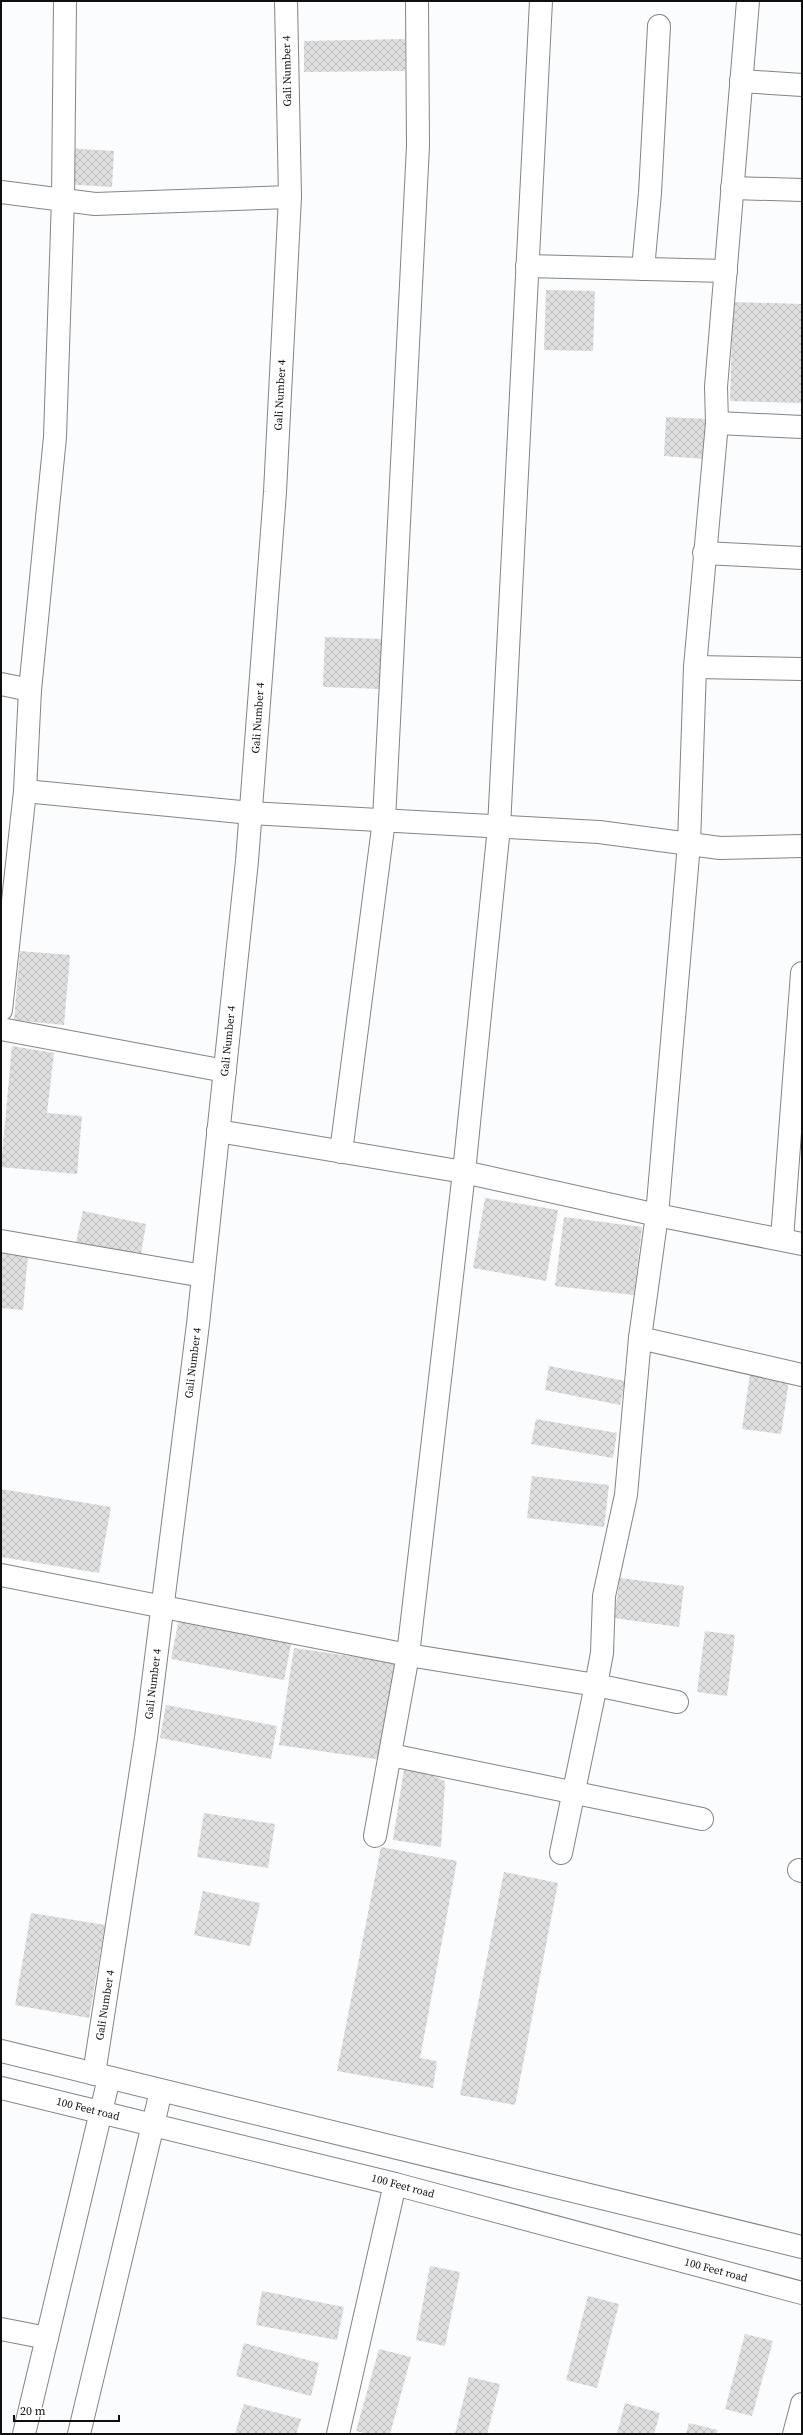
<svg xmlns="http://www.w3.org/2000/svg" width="803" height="2435" font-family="'Source Serif 4',serif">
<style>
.building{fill:url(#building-cross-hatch)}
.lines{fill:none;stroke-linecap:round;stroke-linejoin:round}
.minor-casing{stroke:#838485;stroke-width:24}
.tertiary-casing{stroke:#838485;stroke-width:24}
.minor{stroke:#fff;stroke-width:22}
.tertiary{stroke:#fff;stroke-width:22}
.labels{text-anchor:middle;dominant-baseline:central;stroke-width:3.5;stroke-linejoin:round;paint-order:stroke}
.street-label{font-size:11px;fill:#0f0f10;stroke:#fff}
</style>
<defs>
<pattern id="building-cross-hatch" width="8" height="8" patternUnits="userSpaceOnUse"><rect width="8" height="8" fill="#e0dfe0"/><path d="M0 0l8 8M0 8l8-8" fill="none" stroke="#bfbebf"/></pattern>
</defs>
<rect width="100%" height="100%" fill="#fafcfd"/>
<g class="building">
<polygon points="405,39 405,71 304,72 304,41"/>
<polygon points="66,148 114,151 112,187 63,184"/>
<polygon points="546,290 595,291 593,351 544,350"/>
<polygon points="733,302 802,304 802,403 730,401"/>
<polygon points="666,417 707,419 704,459 664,456"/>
<polygon points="325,637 384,639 382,689 323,687"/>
<polygon points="20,951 70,955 64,1025 14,1020"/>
<polygon points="12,1046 54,1053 47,1113 82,1116 77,1174 1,1167"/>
<polygon points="485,1198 558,1210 546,1281 473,1268"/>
<polygon points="83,1211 146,1224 141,1254 76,1242"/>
<polygon points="564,1217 642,1227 634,1295 555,1286"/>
<polygon points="1,1252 28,1255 23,1310 1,1308"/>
<polygon points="549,1366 625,1381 620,1405 545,1390"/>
<polygon points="750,1374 789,1380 781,1434 742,1429"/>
<polygon points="536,1419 617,1433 613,1458 531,1444"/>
<polygon points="532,1476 609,1485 604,1527 527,1518"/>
<polygon points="1,1489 111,1507 99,1573 1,1557"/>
<polygon points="620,1578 684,1586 679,1627 614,1618"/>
<polygon points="180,1614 293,1634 284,1680 171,1659"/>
<polygon points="705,1631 735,1635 727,1696 697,1692"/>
<polygon points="294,1648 397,1663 382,1760 279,1745"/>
<polygon points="166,1705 277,1726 271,1759 160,1738"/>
<polygon points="405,1763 445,1781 441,1847 393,1840"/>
<polygon points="204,1813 275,1824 268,1868 197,1857"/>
<polygon points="381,1847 457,1861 420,2058 437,2061 433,2088 337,2071"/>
<polygon points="504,1872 558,1883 515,2105 460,2095"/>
<polygon points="203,1891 260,1903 250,1946 194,1935"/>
<polygon points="31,1913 105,1925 89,2018 15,2005"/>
<polygon points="430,2266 460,2272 445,2346 416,2340"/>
<polygon points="262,2291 344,2307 337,2340 256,2325"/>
<polygon points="588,2296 619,2304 597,2388 566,2380"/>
<polygon points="745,2334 773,2341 752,2416 725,2409"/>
<polygon points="244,2343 319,2363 311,2396 236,2376"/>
<polygon points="379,2349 411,2357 390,2434 369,2434 356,2431"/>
<polygon points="469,2377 500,2384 487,2434 455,2434"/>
<polygon points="625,2403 660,2413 654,2434 617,2434"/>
<polygon points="244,2404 301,2419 296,2434 235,2434"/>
<polygon points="689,2423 718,2430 716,2434 686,2434"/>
</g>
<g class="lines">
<g class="minor-casing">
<g id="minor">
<polyline points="741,81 802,85"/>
<polyline points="732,188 802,190"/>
<polyline points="1,192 95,204 290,197"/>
<polyline points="527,266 726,271"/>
<polyline points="643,269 650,193 659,26"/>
<polyline points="717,423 802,427"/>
<polyline points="704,553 802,558"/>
<polyline points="695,667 802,669"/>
<polyline points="1,684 30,690"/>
<polyline points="25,791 251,813 599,832 720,848 802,846"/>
<polyline points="1,1010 25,791 30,690 55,437 63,199 65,1"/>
<polyline points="1,1029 225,1071"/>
<polyline points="218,1131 464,1172 657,1215 802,1244"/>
<polyline points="341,1152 384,820 418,146 417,1"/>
<polyline points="782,1239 802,973"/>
<polyline points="1,1241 203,1276"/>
<polyline points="640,1338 802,1375"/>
<polyline points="1,1575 408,1655 596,1685 677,1702"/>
<polyline points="391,1755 702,1819"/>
<polyline points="375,1836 408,1655 464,1172 499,827 541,1"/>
<polyline points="561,1853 596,1685 602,1653 604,1596 626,1495 640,1338 657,1215 689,844 695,667 717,423 716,387 748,1"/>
<polyline points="799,1870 802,1871"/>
<polyline points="94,2074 146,1738 198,1324 247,861 275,492 290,197 286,1"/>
<polyline points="1,2329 47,2338"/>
<polyline points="338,2434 395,2184"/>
<polyline points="794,2434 802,2404"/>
</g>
</g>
<g class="tertiary-casing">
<g id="tertiary">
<polyline points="1,2051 802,2247"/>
<polyline points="1,2088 395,2184 802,2293"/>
<polyline points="24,2434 109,2078"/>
<polyline points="79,2434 161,2091"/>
</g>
</g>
<use href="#minor" class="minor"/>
<use href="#tertiary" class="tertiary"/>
</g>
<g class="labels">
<g class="street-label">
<text transform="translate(287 71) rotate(-91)">Gali Number 4</text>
<text transform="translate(280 395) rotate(-87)">Gali Number 4</text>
<text transform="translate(258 718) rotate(-86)">Gali Number 4</text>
<text transform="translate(228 1041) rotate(-84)">Gali Number 4</text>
<text transform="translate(193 1363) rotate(-83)">Gali Number 4</text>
<text transform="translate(153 1684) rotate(-83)">Gali Number 4</text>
<text transform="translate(105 2005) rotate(-81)">Gali Number 4</text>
<text transform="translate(88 2109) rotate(14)">100 Feet road</text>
<text transform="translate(403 2186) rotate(15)">100 Feet road</text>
<text transform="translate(716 2270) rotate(15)">100 Feet road</text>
</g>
</g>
<rect width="803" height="2435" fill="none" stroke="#0f0f10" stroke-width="4"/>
<path d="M14 2415v6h105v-6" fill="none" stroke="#0f0f10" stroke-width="2"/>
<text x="20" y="2415" font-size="12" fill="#0f0f10" stroke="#ffffff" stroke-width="3" paint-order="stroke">20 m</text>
</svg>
